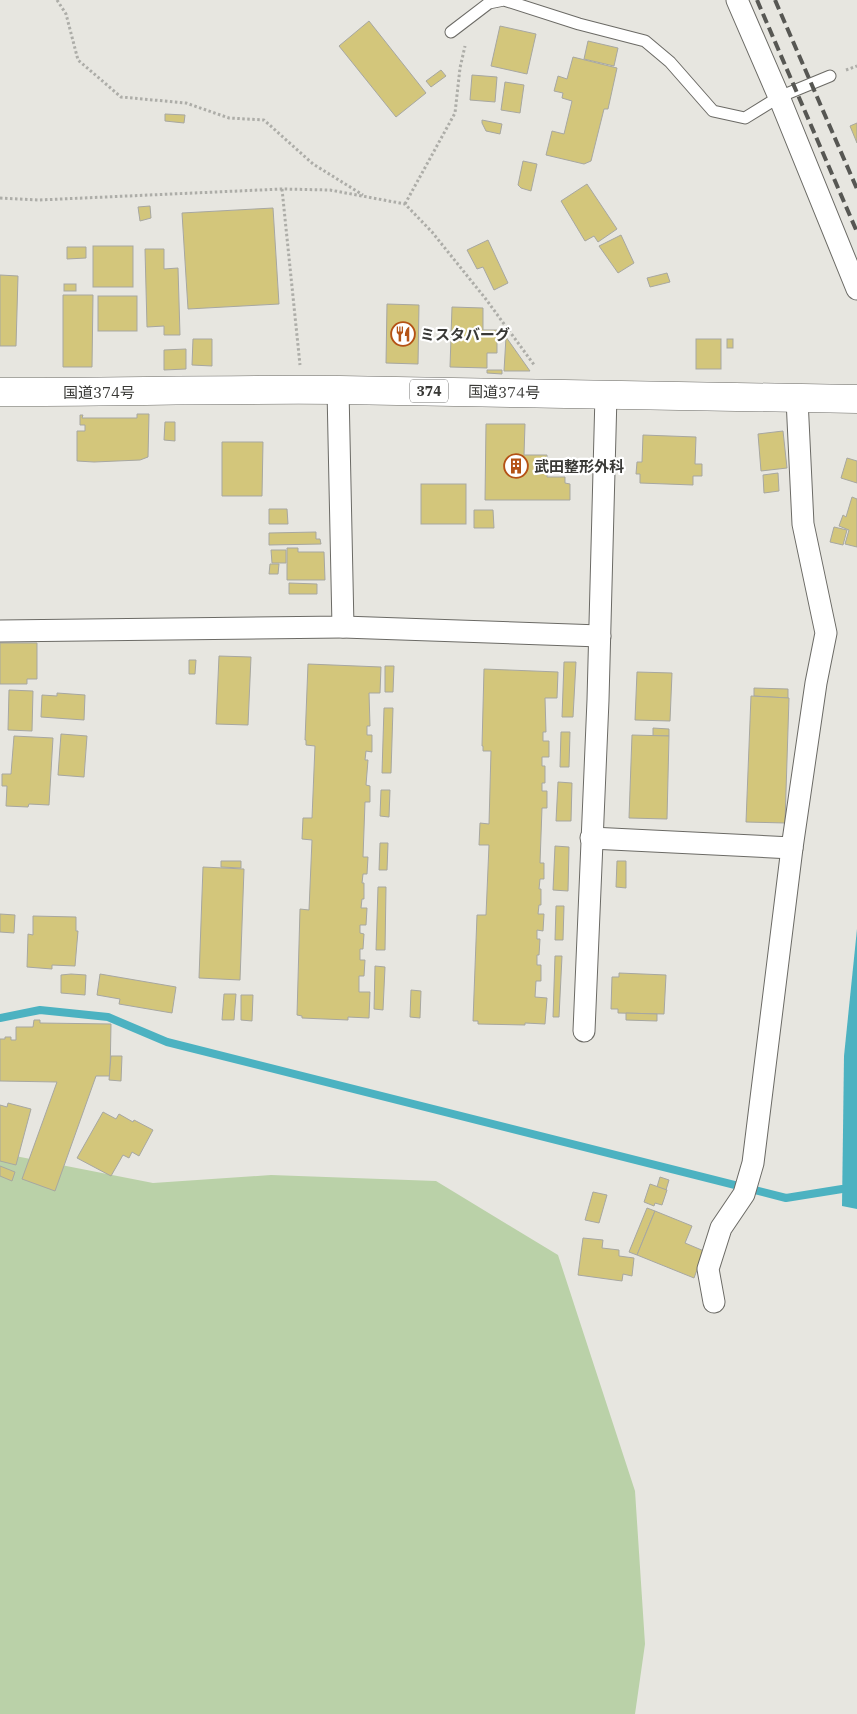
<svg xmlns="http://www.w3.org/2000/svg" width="857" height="1714" font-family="'IBM Plex Serif','Noto Sans JP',serif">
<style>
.green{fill:#bad1a8}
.water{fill:#4cb2c1}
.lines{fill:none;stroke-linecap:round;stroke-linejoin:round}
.stream{stroke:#4cb2c1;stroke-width:8}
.building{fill:#d3c67b;stroke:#a7a7a1}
.service-casing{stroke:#6b6a65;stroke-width:13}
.minor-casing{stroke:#6b6a65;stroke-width:23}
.trunk-casing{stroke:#6b6a65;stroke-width:29}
.path{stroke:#adada8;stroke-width:3;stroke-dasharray:2.5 2.5;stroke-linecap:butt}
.service{stroke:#fff;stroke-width:11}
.minor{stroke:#fff;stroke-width:21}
.trunk{stroke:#fff;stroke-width:28}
.rail{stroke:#575753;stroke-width:4;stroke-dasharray:10 5;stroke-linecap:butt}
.labels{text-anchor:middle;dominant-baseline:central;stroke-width:4.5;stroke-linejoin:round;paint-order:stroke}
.shield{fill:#fff;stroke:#747472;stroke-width:1}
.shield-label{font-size:14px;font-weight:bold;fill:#393936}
.poi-label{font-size:15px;font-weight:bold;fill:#393936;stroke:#fff;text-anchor:start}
.street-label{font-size:15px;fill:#393936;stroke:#fff}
</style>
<rect width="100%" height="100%" fill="#e7e6e0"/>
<polygon class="green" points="0,1153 153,1183 271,1175 436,1181 558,1255 635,1491 645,1644 635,1714 0,1714"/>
<polygon class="water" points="857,929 857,1209 842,1206 844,1056"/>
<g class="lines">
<polyline class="stream" points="0,1018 40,1010 108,1017 167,1042 786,1198 842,1189"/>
</g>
<g class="building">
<polygon points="369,21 426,93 396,117 339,46"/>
<polygon points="500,26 536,34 527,74 491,66"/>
<polygon points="588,41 618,48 614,66 584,59"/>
<polygon points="573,57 617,68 608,109 604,109 591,161 584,164 546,155 552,131 564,134 572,101 562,98 563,93 554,91 558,76 567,79"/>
<polygon points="441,70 446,76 431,87 426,81"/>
<polygon points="472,75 497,77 495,102 470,100"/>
<polygon points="505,82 524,85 520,113 501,110"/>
<polygon points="165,114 185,115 184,123 165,121"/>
<polygon points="482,120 502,124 500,134 486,131 482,123"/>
<polygon points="857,123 857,143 850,126"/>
<polygon points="523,161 537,164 531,191 521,188 518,185"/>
<polygon points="587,184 617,229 598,242 594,236 585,241 561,201"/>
<polygon points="150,206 151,218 140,221 138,207"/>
<polygon points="273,208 279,304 188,309 182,213"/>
<polygon points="621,235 634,263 618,273 599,246"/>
<polygon points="488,240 508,283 494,290 483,267 477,269 467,250"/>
<rect x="93" y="246" width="40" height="41"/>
<polygon points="67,247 86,247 86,258 67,259"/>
<polygon points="145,249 164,249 164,269 178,268 180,335 164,335 164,326 147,327"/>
<polygon points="667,273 670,282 650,287 647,278"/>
<polygon points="0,275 18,276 16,346 0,346"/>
<rect x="64" y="284" width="12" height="7"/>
<polygon points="63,295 93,295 92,367 63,367"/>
<rect x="98" y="296" width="39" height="35"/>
<polygon points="387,304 419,305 418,364 386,363"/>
<polygon points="452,307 483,308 483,330 497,330 497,353 487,353 487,368 450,367"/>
<polygon points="506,337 530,371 504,371"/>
<polygon points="193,339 212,339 212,366 192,365"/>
<rect x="696" y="339" width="25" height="30"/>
<rect x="727" y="339" width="6" height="9"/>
<polygon points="186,349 186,369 164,370 164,350"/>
<polygon points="487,370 502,370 502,374 487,373"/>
<polygon points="137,414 149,414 148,457 140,460 94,462 77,461 77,431 85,431 85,425 80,425 80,415 83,415 82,418 137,418"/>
<polygon points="165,422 175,422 175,441 164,440"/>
<polygon points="486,424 525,424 524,455 547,455 547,477 565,477 565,483 570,484 570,500 485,500"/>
<polygon points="783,431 787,468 761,471 758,434"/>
<polygon points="643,435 696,437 695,464 702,464 702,476 693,476 693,485 640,483 640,474 636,474 637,462 642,462"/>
<polygon points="222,442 263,442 262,496 222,496"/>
<polygon points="847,458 857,461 857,483 841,478"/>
<polygon points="778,473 779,491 764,493 763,475"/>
<rect x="421" y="484" width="45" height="40"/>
<polygon points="852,497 857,499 857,547 845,544 849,530 839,526 843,515 846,517"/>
<polygon points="269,509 287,509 288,524 269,524"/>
<polygon points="474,510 493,510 494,528 474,528"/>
<polygon points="834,527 847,530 843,545 830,542"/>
<polygon points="316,532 316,539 320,539 321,544 269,545 269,533"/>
<polygon points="287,548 298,548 298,552 324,552 325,580 287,580"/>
<polygon points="271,550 286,550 286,563 272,563"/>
<polygon points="270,564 279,564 278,574 269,574"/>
<polygon points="289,583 317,584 317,594 289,594"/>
<polygon points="0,643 37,643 37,679 27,679 27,684 0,684"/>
<polygon points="219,656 251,657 248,725 216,724"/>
<polygon points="189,660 196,660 195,674 189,674"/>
<polygon points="564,662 576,662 573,717 562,717"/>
<polygon points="308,664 381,667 380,693 369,693 370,726 367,726 367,735 372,735 372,752 366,751 365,760 368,760 366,785 370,786 370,802 365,802 363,857 368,857 367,874 363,874 362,883 364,883 364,899 362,899 361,908 367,908 366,925 360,925 360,933 364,934 363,949 360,949 360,960 365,960 364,976 359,976 359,992 370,992 369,1018 348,1017 348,1020 302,1018 302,1016 297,1015 300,909 309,910 312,840 302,839 303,818 312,818 315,746 306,745 306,740 305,740"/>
<polygon points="385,666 394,666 393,692 385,692"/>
<polygon points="484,669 558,672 557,698 545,698 546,732 543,732 543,741 549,741 549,757 542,757 542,766 545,766 545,783 542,783 542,791 547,791 547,808 542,808 540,863 544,863 544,879 540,879 539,889 541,889 541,905 539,905 538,914 544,914 543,931 537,930 537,939 540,939 539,955 537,955 537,965 541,965 541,981 536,981 535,997 547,998 545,1024 525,1023 525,1025 478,1024 478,1021 473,1021 477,915 486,915 489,845 479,845 480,823 489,824 491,751 483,751 483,746 482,746"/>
<polygon points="637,672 672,673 670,721 635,720"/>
<polygon points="754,688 788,689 788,698 754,696"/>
<polygon points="9,690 33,691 32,731 8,730"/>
<polygon points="57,693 85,695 84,720 41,717 42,695 57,696"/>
<polygon points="751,696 789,698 785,823 746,822"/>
<polygon points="384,708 393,708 391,773 382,773"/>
<polygon points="653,728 669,729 669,736 653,736"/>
<polygon points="561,732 570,732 569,767 560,767"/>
<polygon points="61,734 87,736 84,777 58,775"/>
<polygon points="632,735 669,736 667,819 629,818"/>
<polygon points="14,736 53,738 49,805 29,804 28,807 6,806 7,786 2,786 2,774 11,774"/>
<polygon points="558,782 572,783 571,821 556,821"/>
<polygon points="381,790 390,790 389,817 380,816"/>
<polygon points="380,843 388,843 387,870 379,870"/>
<polygon points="555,846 569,847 568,891 553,890"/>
<polygon points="221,861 241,861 241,868 221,867"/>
<polygon points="617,861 626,861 626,888 616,887"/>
<polygon points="203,867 244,869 240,980 199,978"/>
<polygon points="378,887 386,887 385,950 376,950"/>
<polygon points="556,906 564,906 563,940 555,940"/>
<polygon points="0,914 15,915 14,933 0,932"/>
<polygon points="33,916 76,917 76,931 78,931 75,966 52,965 52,969 27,967 28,934 33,935"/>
<polygon points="555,956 562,956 559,1017 553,1017"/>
<polygon points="375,966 385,967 383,1010 374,1009"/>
<polygon points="619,973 666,975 664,1014 618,1013 618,1009 611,1009 612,977 619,977"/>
<polygon points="71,974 86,975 85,995 61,993 61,975"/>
<polygon points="100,974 176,987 172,1013 119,1004 120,999 97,995"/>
<polygon points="411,990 421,991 420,1018 410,1017"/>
<polygon points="224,994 236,994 234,1020 222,1020"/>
<polygon points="241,995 253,995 252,1021 241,1020"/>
<polygon points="626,1013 657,1014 657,1021 626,1020"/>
<polygon points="34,1020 40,1020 40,1023 111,1024 110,1076 96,1076 55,1191 22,1179 57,1082 0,1081 0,1039 5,1039 5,1037 11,1037 11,1040 16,1040 16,1027 33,1027"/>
<polygon points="111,1056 122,1056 121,1081 109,1080"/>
<polygon points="8,1103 31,1109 16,1165 0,1161 0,1105 7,1107"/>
<polygon points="103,1112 116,1119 119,1114 133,1122 134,1120 153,1130 139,1156 132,1152 129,1158 123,1155 111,1176 77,1158"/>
<polygon points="0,1166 15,1172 12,1181 0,1176"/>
<polygon points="660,1177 669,1180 666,1190 657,1187"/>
<polygon points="650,1184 667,1190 662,1205 655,1203 654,1206 644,1202"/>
<polygon points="593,1192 607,1195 599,1223 585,1220"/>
<polygon points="647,1208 655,1211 637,1255 629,1252"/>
<polygon points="655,1211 692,1226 685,1243 704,1251 694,1278 637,1255"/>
<polygon points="583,1238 603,1240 602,1248 619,1250 619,1256 634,1258 632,1276 623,1274 622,1281 578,1275"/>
</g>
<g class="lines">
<g class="service-casing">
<polyline id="service" points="451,32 489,3 504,0 579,24 645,41 670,62 713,111 745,118 779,97 830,76"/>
</g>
<g class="minor-casing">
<g id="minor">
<polyline points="737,0 779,97 857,289"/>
<polyline points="343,627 600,636"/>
<polyline points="0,631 343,627 338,390"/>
<polyline points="591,838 792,848"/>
<polyline points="584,1031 598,700 606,395"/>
<polyline points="714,1302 708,1269 721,1228 744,1194 753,1163 792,848 816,683 826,633 803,524 797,399"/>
</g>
</g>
<g class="trunk-casing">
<path id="trunk" d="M0 392C113 392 227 389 340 390 513 392 685 397 857 399"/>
</g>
<g class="path">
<polyline points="57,0 66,14 78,60 121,97 186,103 229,118 264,120 313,164 363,195"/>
<polyline points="846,70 857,66"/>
<polyline points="282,189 300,365"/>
<polyline points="0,198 39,200 282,189 330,190 405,204 432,232 485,298 535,366"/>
<polyline points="405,204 455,113 460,68 465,46"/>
</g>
<use href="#service" class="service"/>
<use href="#minor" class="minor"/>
<use href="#trunk" class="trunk"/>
<g class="rail">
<polyline points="757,0 857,232"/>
<polyline points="775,0 857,189"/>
</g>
</g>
<defs>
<g id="restaurant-ring" transform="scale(1.25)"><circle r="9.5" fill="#fff" stroke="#b45215" stroke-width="1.5"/><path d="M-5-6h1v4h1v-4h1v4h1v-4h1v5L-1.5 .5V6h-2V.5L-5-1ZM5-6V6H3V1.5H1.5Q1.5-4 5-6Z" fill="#b45215"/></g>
<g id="building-ring" transform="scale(1.25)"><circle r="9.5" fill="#fff" stroke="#b45215" stroke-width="1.5"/><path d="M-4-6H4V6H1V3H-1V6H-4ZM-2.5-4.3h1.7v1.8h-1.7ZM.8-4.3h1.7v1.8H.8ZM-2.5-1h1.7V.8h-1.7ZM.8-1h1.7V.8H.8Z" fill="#b45215"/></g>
</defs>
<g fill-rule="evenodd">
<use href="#restaurant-ring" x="403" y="334"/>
<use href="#building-ring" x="516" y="466"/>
</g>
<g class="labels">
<rect class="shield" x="410" y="379.5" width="38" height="23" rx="4"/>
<g class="shield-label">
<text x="429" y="391">374</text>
</g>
<g class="poi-label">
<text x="420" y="334">ミスタバーグ</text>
<text x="534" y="466">武田整形外科</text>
</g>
<g class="street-label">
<text x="99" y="392">国道374号</text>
<text transform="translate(504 392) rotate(1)">国道374号</text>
</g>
</g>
</svg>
